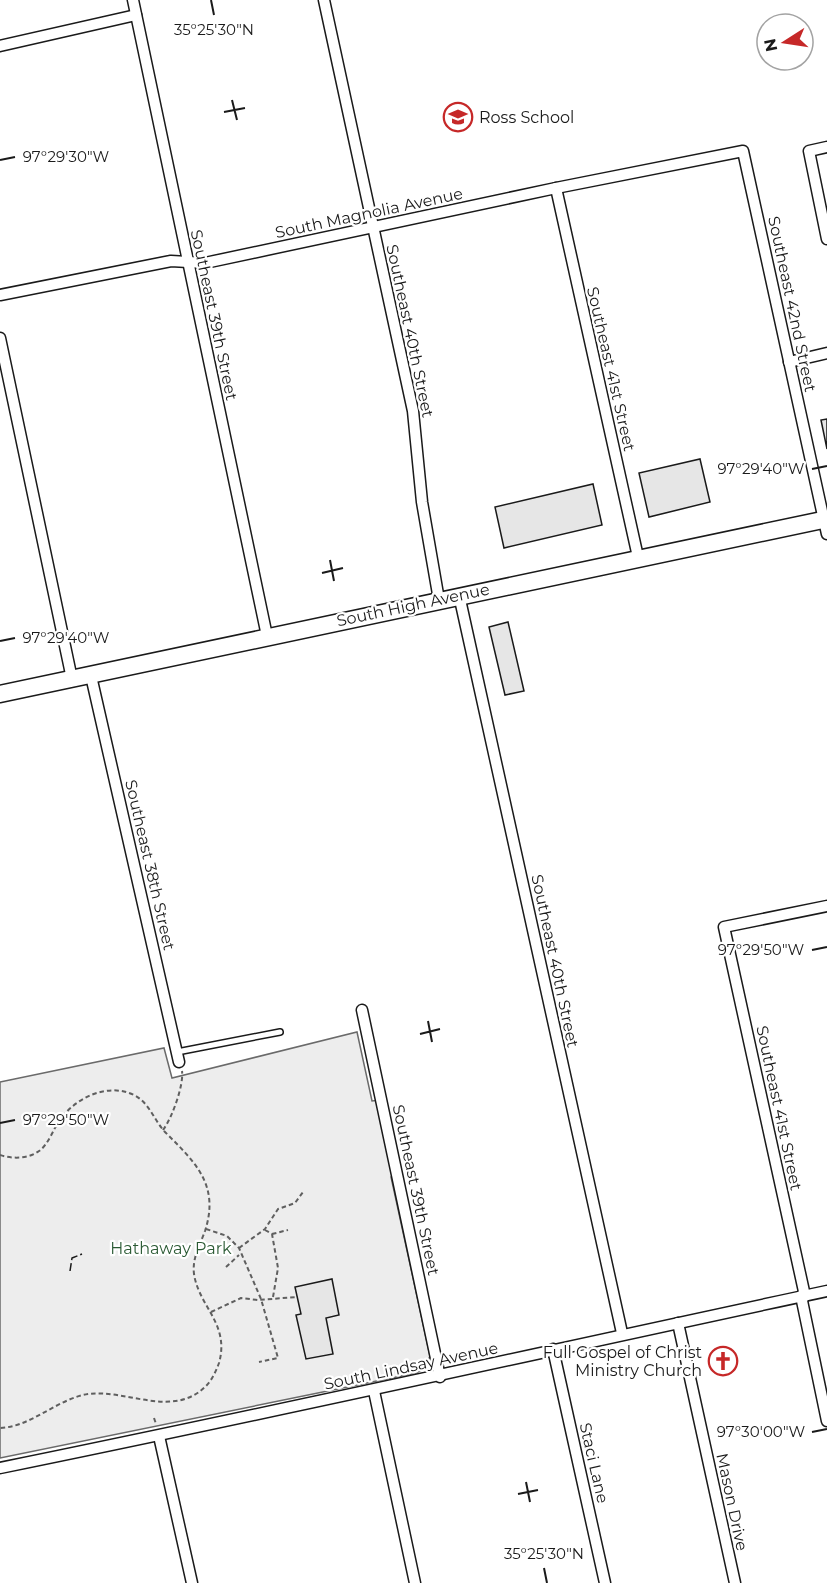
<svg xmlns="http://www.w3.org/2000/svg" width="827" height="1583" font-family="Montserrat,sans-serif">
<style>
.built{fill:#ededed;stroke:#6a6a6a;stroke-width:1.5}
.building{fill:#e6e6e6;stroke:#1a1a1a;stroke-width:1.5}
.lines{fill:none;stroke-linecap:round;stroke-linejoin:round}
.lane-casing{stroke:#1a1a1a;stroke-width:8}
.street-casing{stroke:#1a1a1a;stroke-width:13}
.secondary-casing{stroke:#1a1a1a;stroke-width:19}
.path{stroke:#5f5f5f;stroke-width:2;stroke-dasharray:4.5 3;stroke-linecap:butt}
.lane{stroke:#fff;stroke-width:5}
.street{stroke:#fff;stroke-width:10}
.secondary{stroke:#fff;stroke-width:16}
.fence{stroke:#1a1a1a;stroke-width:1.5;stroke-dasharray:8 3;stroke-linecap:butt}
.ticks{fill:none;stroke:#1a1a1a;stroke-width:2}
.labels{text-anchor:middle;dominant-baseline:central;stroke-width:4.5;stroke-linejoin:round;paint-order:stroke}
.poi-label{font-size:16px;fill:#1a1a1a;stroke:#fff;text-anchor:start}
.street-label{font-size:16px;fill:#1a1a1a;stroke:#fff}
.park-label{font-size:16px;fill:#2b5a34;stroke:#fff}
.ticks-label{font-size:15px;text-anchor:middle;fill:#1a1a1a;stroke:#fff;stroke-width:4.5;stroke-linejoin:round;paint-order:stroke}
</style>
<rect width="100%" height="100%" fill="#fff"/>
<polygon class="built" points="357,1032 372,1101 381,1100 397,1175 391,1177 430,1356 424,1369 416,1373 0,1458 0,1082 164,1048 172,1078"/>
<g class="building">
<polygon points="827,419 827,449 821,420"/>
<polygon points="700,459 710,502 649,517 639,473"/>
<polygon points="593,484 602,525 504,548 495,507"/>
<polygon points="508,622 524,691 505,695 489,627"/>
<polygon points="332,1279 339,1315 326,1318 333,1354 306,1359 296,1315 301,1314 295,1287"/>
</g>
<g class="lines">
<g class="lane-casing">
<polyline id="lane" points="177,1052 280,1032"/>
</g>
<g class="street-casing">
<g id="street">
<polyline points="133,0 267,636"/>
<polyline points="324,0 413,411 422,502 439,600"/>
<polyline points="0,46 136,15"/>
<polyline points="827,147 809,151 827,239"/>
<polyline points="556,188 638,557"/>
<polyline points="0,295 171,261 205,263 556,188 743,151 827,534"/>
<polyline points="0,338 72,679"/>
<polyline points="789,362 827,353"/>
<polyline points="459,595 622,1333"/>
<polyline points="91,676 179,1062"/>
<polyline points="362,1010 440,1377"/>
<polyline points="801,1296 827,1421"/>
<polyline points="805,1296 724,927 827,906"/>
<polyline points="678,1323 735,1583"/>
<polyline points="553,1349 605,1583"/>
<polyline points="374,1391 415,1583"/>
<polyline points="159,1436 192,1583"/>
<path d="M0 1468C276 1412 551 1350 827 1291"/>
</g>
</g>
<g class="secondary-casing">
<polyline id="secondary" points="0,694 827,519"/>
</g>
<g class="path">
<path d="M163 1130C172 1118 184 1085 182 1071"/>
<path d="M0 1155C12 1159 28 1159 39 1151 48 1145 53 1130 59 1121 75 1098 107 1082 134 1095 150 1103 154 1121 166 1133 195 1162 220 1185 205 1231 200 1245 192 1258 194 1274 199 1307 230 1324 219 1363 216 1371 212 1380 206 1386 173 1419 127 1389 88 1394 57 1399 31 1427 0 1428"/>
<polyline points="206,1229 227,1236 239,1248 261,1299 278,1358 259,1362"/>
<polyline points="265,1230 272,1234 278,1268 273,1297"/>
<polyline points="272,1234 288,1230"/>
<polyline points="239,1248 265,1229 278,1209 295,1203 303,1192"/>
<polyline points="226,1267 239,1255"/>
<polyline points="211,1312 241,1298 258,1300 297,1297"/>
<polyline points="154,1418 156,1424"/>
</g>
<use href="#lane" class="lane"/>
<use href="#street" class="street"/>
<use href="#secondary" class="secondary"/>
<polyline class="fence" points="70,1271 72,1258 82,1254"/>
</g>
<path class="ticks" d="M211 0 214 15M232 100 237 120M224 112 245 108M0 160 15 157M812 469 827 466M330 560 334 581M322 573 343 568M0 641 15 638M812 950 827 947M428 1021 432 1042M420 1034 440 1029M0 1123 15 1120M812 1432 827 1429M526 1482 530 1502M518 1494 538 1490M544 1568 547 1583"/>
<defs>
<g id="school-ring" transform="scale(1.5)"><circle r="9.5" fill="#fff" stroke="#c62828" stroke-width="1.5"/><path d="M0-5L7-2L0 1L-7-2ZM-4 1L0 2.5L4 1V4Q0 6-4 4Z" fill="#c62828"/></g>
<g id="church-ring" transform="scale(1.5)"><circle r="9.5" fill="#fff" stroke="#c62828" stroke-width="1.5"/><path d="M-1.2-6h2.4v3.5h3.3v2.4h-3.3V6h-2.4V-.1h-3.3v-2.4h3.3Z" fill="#c62828"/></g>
</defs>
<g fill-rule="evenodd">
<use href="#school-ring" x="458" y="117"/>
<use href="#church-ring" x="723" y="1361"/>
</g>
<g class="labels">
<g class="poi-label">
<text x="479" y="117">Ross School</text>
<text x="702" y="1352" text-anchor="end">Full Gospel of Christ<tspan x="702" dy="18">Ministry Church</tspan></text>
</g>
<g class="street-label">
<text transform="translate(369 213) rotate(-12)">South Magnolia Avenue</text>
<text transform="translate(792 304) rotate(78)">Southeast 42nd Street</text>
<text transform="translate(214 315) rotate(78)">Southeast 39th Street</text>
<text transform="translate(410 331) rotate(78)">Southeast 40th Street</text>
<text transform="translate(611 369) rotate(77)">Southeast 41st Street</text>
<text transform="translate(413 605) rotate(-12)">South High Avenue</text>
<text transform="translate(150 865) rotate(77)">Southeast 38th Street</text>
<text transform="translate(555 961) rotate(78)">Southeast 40th Street</text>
<text transform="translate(779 1108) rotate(78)">Southeast 41st Street</text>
<text transform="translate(416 1190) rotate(78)">Southeast 39th Street</text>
<text transform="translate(411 1366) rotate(-12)">South Lindsay Avenue</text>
<text transform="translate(594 1463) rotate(77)">Staci Lane</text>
<text transform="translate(732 1502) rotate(78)">Mason Drive</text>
</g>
<g class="park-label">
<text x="171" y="1248">Hathaway Park</text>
</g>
</g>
<g class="ticks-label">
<text x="214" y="35">35°25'30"N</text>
<text x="66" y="162">97°29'30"W</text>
<text x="761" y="474">97°29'40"W</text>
<text x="66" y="643">97°29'40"W</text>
<text x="761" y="955">97°29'50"W</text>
<text x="66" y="1125">97°29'50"W</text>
<text x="761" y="1437">97°30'00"W</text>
<text x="544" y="1559">35°25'30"N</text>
</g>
<g transform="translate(785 42) rotate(258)"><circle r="28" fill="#ffffff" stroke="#a3a3a3" stroke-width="1.5"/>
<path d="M0-4.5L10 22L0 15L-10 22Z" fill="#c62828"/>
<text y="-9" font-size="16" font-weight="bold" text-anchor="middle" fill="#1a1a1a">N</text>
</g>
</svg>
